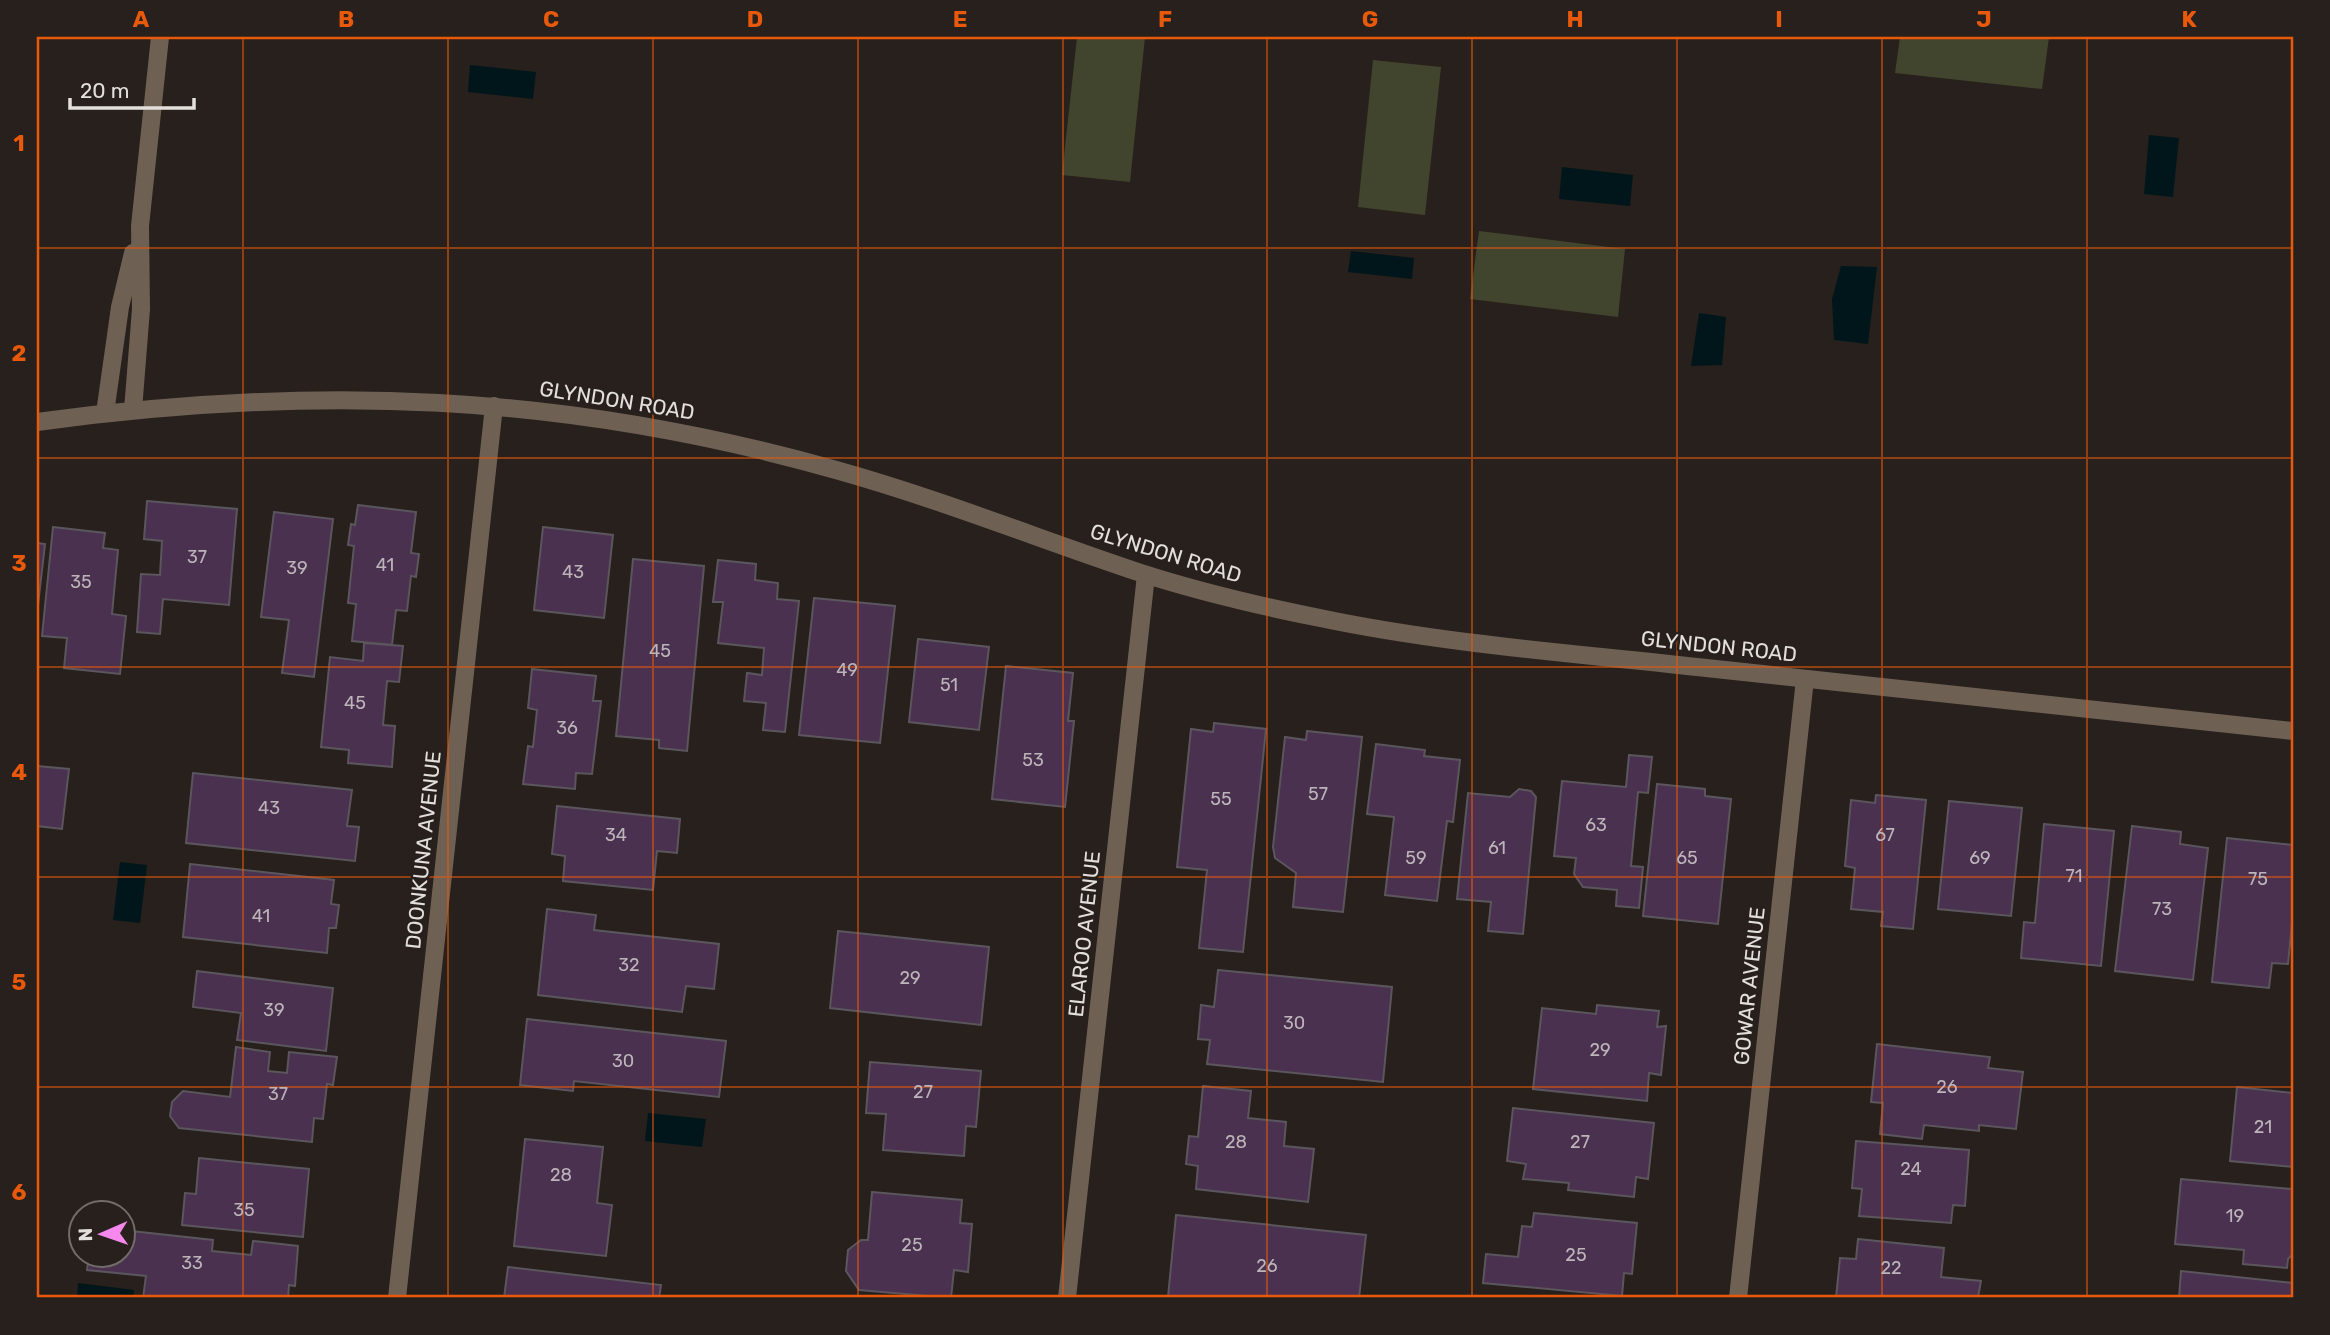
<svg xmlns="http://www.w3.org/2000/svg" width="2330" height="1335" font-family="Rubik,sans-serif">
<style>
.green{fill:#42452d}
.water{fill:#00161b}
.building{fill:#49314f;stroke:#5b565d;stroke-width:2}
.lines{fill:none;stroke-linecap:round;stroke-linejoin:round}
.minor{stroke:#6e6053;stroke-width:18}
.grid{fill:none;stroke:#e8590c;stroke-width:2;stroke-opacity:0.55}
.labels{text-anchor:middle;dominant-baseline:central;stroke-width:5;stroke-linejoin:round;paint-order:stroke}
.number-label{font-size:18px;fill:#bcb4b9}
.street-label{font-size:21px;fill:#e3dfdc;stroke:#27201c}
.neatline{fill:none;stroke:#e8590c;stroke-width:2.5}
.grid-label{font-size:23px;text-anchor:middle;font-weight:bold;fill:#e8590c}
</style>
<rect width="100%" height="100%" fill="#27201c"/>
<g class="green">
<polygon points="1077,37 1145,37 1130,182 1062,175"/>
<polygon points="1900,37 2049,37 2042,89 1895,73"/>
<polygon points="1373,60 1441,67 1425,215 1358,207"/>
<polygon points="1479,231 1625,249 1618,317 1470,299"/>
</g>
<g class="water">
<polygon points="470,65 536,72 533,99 468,92"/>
<polygon points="2149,135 2179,138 2173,197 2144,194"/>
<polygon points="1562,167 1633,175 1630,206 1559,199"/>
<polygon points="1351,251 1414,258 1412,279 1348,272"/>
<polygon points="1841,266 1877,267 1868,344 1834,340 1832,299"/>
<polygon points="1699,313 1726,317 1722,365 1691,366"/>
<polygon points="120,862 147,865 140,923 113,920"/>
<polygon points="648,1113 706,1119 702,1147 645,1141"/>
<polygon points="78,1283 134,1290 133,1298 77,1298"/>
</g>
<g class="building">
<polygon points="147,501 237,509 229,605 163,599 160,634 137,632 141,574 160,575 162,541 144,539"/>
<polygon points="358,505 416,512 411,553 419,554 416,577 411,576 407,611 396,610 392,645 352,641 356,604 348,603 354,546 348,545 351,524 355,525"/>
<polygon points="274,512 333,519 314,677 282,673 289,620 261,617"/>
<polygon points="53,527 105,533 103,548 118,550 112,614 126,616 120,674 64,668 67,638 42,636"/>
<polygon points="543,527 613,535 604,618 534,610"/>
<polygon points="37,543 45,544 37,614"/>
<polygon points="633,559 704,566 687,751 659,748 659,740 616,736"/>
<polygon points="718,560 756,564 755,580 778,583 777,599 799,601 785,732 763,730 766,703 744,701 747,673 762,675 764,648 718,643 723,602 713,602"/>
<polygon points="814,598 895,606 880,743 799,735"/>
<polygon points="918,639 989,647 979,730 909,722"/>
<polygon points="364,643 403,646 399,682 387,681 383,725 395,726 392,767 348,763 349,750 321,747 330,657 363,661"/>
<polygon points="1006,666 1073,673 1068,721 1074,721 1065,807 992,799"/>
<polygon points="532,669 596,676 593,701 601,701 592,774 576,773 575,789 523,784 528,746 533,747 537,710 528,708"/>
<polygon points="1214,723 1266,729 1243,952 1199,948 1207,870 1177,867 1191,729 1213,732"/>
<polygon points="1307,731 1362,737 1343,912 1293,907 1296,873 1275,858 1273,847 1285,737 1306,740"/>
<polygon points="1376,744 1425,750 1424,756 1460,760 1453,822 1447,821 1437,901 1385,895 1394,817 1367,814"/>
<polygon points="1629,755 1652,757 1648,793 1638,792 1631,866 1643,867 1639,908 1616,906 1617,890 1583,887 1574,874 1576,858 1554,856 1562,781 1626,787"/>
<polygon points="37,766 69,769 62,829 37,826"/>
<polygon points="193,773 352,790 347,826 359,827 355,861 186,843"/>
<polygon points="1657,784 1705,789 1705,796 1731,799 1718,924 1643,916"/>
<polygon points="1519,789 1531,791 1536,797 1523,934 1488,931 1491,902 1457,899 1468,793 1510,797"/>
<polygon points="1876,795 1926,800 1913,929 1881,926 1883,912 1851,909 1855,868 1845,866 1851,800 1875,803"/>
<polygon points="1949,801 2022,808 2011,916 1938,909"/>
<polygon points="557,806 680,819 677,853 657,851 653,890 563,881 565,856 552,854"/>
<polygon points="2044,824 2114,831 2101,966 2021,958 2024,922 2035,923"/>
<polygon points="2132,826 2181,832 2180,844 2208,848 2193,980 2115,971"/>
<polygon points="2227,838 2293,845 2293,913 2288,964 2272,963 2269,988 2212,982"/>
<polygon points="190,864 334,880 331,904 339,905 336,928 329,928 327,953 183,937"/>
<polygon points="547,909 596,915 594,930 719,944 714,989 686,986 682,1012 538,995"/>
<polygon points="838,931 989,947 981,1025 830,1008"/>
<polygon points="1218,970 1392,987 1383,1082 1207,1064 1210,1040 1198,1039 1201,1005 1214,1007"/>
<polygon points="197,971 333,988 326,1051 237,1040 241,1013 193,1007"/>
<polygon points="1597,1005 1659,1011 1657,1027 1666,1026 1661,1075 1649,1073 1647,1101 1533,1089 1542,1008 1596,1014"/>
<polygon points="527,1019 726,1041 719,1097 574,1081 573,1091 520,1085"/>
<polygon points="1877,1044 1990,1057 1988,1068 2023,1072 2016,1129 1979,1125 1979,1131 1924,1125 1922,1139 1880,1134 1883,1103 1871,1102"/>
<polygon points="236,1047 270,1052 268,1071 287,1073 289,1052 337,1057 333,1085 327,1084 323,1119 314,1118 312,1142 179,1128 170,1116 172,1102 183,1091 230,1097"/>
<polygon points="870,1062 981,1071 976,1127 966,1126 964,1156 883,1150 886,1114 866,1113"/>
<polygon points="1203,1086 1251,1091 1248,1118 1286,1122 1284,1146 1314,1149 1308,1202 1196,1189 1198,1166 1186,1164 1189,1136 1198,1137"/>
<polygon points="2237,1087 2293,1093 2293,1167 2230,1161"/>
<polygon points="1513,1108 1654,1123 1648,1179 1636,1177 1634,1197 1568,1190 1569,1183 1523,1179 1526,1164 1507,1161"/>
<polygon points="525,1139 603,1147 597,1203 612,1205 606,1256 514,1246"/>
<polygon points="1856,1141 1969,1150 1965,1206 1953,1205 1951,1223 1859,1216 1862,1189 1852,1188"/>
<polygon points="199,1158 309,1169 303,1237 182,1225 185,1193 196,1194"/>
<polygon points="2181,1179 2292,1189 2293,1179 2293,1254 2288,1259 2287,1268 2243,1264 2244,1250 2175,1244"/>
<polygon points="872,1192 962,1200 960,1223 972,1224 968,1272 954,1270 951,1298 859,1290 846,1271 848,1250 861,1240 868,1240"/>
<polygon points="1534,1213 1637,1223 1632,1274 1624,1273 1622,1296 1483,1283 1486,1254 1518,1257 1522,1226 1532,1227"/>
<polygon points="1176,1215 1366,1235 1359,1298 1168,1297"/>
<polygon points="122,1230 213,1240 212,1251 251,1255 253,1241 298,1246 295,1286 289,1285 288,1298 143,1298 146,1276 87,1270 89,1254 122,1254"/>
<polygon points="1858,1239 1944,1248 1941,1277 1981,1281 1978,1297 1986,1298 1836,1298 1840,1258 1856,1259"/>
<polygon points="508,1267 661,1285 659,1298 504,1298"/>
<polygon points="2181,1271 2293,1283 2293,1298 2179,1298"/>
</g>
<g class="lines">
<g class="minor">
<polyline points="133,410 141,309 140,226 160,37"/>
<polyline points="105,413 120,307 133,253"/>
<path d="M37 422C315 384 564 393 836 470 940 499 1039 539 1141 573 1200 592 1260 606 1320 618 1444 644 1572 653 1697 667 1896 689 2095 710 2293 731"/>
<polyline points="397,1298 494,406"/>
<polyline points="1067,1298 1146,575"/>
<polyline points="1738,1298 1805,679"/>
</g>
</g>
<path class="grid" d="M243 37V1298M448 37V1298M653 37V1298M858 37V1298M1063 37V1298M1267 37V1298M1472 37V1298M1677 37V1298M1882 37V1298M2087 37V1298M37 248H2293M37 458H2293M37 667H2293M37 877H2293M37 1087H2293"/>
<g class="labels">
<g class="number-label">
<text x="197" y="557">37</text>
<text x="385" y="565">41</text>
<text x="297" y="568">39</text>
<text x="573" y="572">43</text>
<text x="81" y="582">35</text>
<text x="660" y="651">45</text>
<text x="847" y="670">49</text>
<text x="949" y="685">51</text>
<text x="355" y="703">45</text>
<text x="567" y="728">36</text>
<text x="1033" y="760">53</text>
<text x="1318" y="794">57</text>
<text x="1221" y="799">55</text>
<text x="269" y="808">43</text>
<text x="1596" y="825">63</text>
<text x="616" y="835">34</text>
<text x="1885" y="835">67</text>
<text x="1497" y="848">61</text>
<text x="1416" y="858">59</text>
<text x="1687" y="858">65</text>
<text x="1980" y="858">69</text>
<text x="2074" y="876">71</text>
<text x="2258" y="879">75</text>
<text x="2162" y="909">73</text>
<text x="261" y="916">41</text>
<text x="629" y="965">32</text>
<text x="910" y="978">29</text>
<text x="274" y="1010">39</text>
<text x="1294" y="1023">30</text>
<text x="1600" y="1050">29</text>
<text x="623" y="1061">30</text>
<text x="1947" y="1087">26</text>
<text x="923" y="1092">27</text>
<text x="278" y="1094">37</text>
<text x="2263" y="1127">21</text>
<text x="1236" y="1142">28</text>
<text x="1580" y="1142">27</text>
<text x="1911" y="1169">24</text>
<text x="561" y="1175">28</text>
<text x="244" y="1210">35</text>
<text x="2235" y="1216">19</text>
<text x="912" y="1245">25</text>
<text x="1576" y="1255">25</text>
<text x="192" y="1263">33</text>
<text x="1267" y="1266">26</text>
<text x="1891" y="1268">22</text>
</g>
<g class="street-label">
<text transform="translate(617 400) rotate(9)">GLYNDON ROAD</text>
<text transform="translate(1166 553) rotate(17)">GLYNDON ROAD</text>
<text transform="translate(1719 646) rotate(6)">GLYNDON ROAD</text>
<text transform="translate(423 850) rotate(-84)">DOONKUNA AVENUE</text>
<text transform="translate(1084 934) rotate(-84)">ELAROO AVENUE</text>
<text transform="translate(1749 986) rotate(-84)">GOWAR AVENUE</text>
</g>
</g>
<rect width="2330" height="1335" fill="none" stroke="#27201c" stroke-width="77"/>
<g transform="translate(102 1234) rotate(268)"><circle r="33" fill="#27201c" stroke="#726c69" stroke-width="2"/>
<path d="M0-5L12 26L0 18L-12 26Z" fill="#f688ed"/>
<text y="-10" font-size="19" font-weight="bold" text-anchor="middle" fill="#e3dfdc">N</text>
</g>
<path d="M70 98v10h124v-10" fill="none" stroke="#e3dfdc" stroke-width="3.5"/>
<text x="80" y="98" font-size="21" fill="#e3dfdc" stroke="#27201c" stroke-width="5" paint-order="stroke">20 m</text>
<rect x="38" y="38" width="2254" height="1258" class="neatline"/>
<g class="grid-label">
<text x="141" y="27">A</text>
<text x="346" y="27">B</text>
<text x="551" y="27">C</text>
<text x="755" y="27">D</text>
<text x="960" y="27">E</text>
<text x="1165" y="27">F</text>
<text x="1370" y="27">G</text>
<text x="1575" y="27">H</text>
<text x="1779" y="27">I</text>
<text x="1984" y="27">J</text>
<text x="2189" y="27">K</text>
<text x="19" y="151">1</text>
<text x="19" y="361">2</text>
<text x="19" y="571">3</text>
<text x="19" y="780">4</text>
<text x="19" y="990">5</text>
<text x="19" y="1200">6</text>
</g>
</svg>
